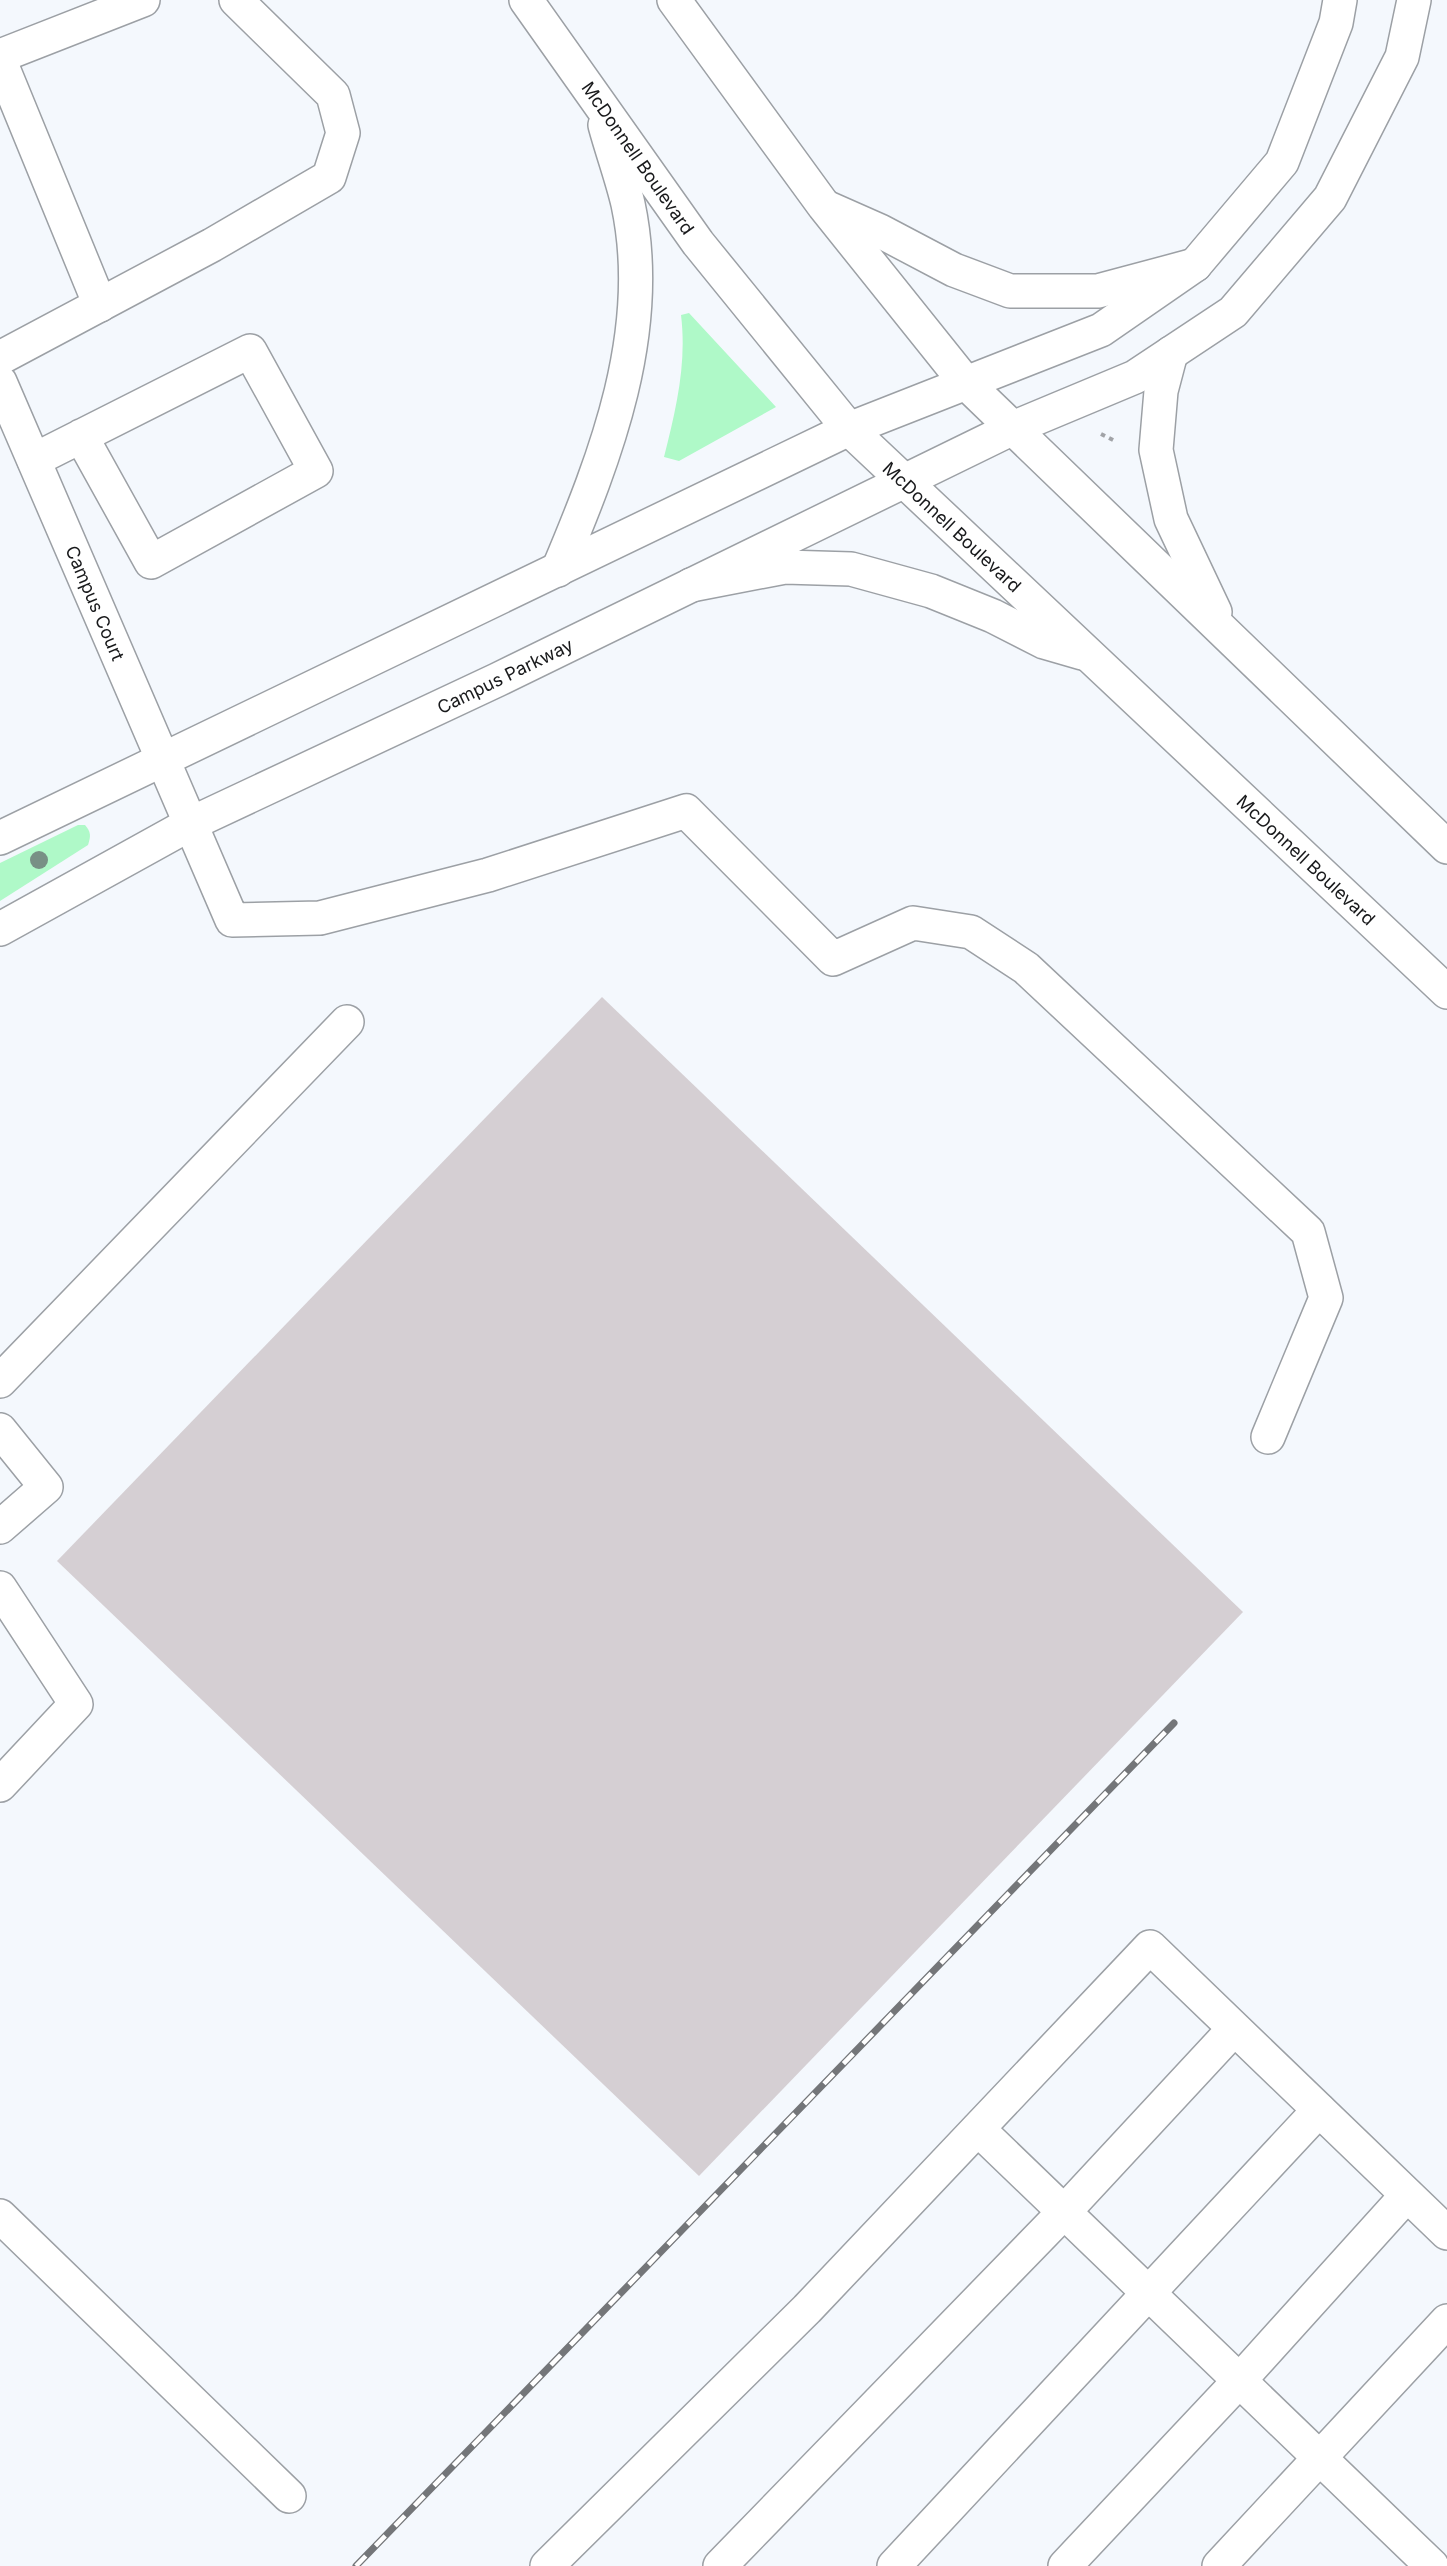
<svg xmlns="http://www.w3.org/2000/svg" width="1447" height="2566" font-family="Inter,sans-serif">
<style>
.green{fill:#aff9c8}
.building{fill:#d5cfd3}
.lines{fill:none;stroke-linecap:round;stroke-linejoin:round}
.minor-casing{stroke:#9ca0a5;stroke-width:36}
.major-casing{stroke:#9ca0a5;stroke-width:36}
.path{stroke:#a1a3a7;stroke-width:4;stroke-dasharray:4.5 4.5;stroke-linecap:butt}
.minor{stroke:#fff;stroke-width:33}
.major{stroke:#fff;stroke-width:33}
.rail-casing{stroke:#747679;stroke-width:7}
.rail{stroke:#fff;stroke-width:4.5;stroke-dasharray:14;stroke-linecap:butt}
.tree{fill:#789085}
.labels{text-anchor:middle;dominant-baseline:central;stroke-width:4.5;stroke-linejoin:round;paint-order:stroke}
.street-label{font-size:18px;fill:#18191b;stroke:#fff}
</style>
<rect width="100%" height="100%" fill="#f4f8fd"/>
<g class="green">
<path d="M689 313 776 407 679 461 664 457C676 409 687 364 681 315Z"/>
<path d="M78 825H85C91 832 91 836 88 845L0 901V863Z"/>
</g>
<polygon class="building" points="602,997 1243,1612 699,2176 57,1561"/>
<g class="lines">
<g class="minor-casing">
<g id="minor">
<polyline points="0,56 143,0"/>
<polyline points="0,61 100,305"/>
<polyline points="0,358 212,245 329,177 343,133 333,95 236,0"/>
<polyline points="0,382 232,920 320,918 488,875 686,811 833,959 913,923 971,932 1026,968 1308,1232 1326,1298 1268,1437"/>
<polyline points="34,460 250,351 316,471 151,562 81,436"/>
<polyline points="0,838 849,429 1101,330 1195,265 1282,162 1336,23 1340,0"/>
<polyline points="0,929 190,824 497,680 1013,428 1135,377 1233,312 1330,198 1402,57 1414,0"/>
<polyline points="0,1381 347,1022"/>
<polyline points="0,1430 46,1487 0,1527"/>
<polyline points="0,1588 76,1704 0,1785"/>
<polyline points="978,2129 1432,2566"/>
<polyline points="0,2216 289,2496"/>
<polyline points="547,2566 807,2309 1150,1947 1447,2233"/>
<polyline points="720,2566 1064,2212 1234,2029"/>
<polyline points="894,2566 1319,2110"/>
<polyline points="1065,2566 1239,2381 1407,2195"/>
<polyline points="1219,2566 1447,2321"/>
</g>
</g>
<g class="major-casing">
<g id="major">
<polyline points="526,0 698,243 849,429 1447,992"/>
<polyline points="674,0 824,206 965,382 1447,847"/>
<polyline points="828,208 880,231 954,270 1010,291 1098,291 1195,265"/>
<polyline points="1171,353 1161,391 1156,450 1171,519 1215,612"/>
<path d="M558 570C606 456 655 331 628 204 622 178 612 151 605 125"/>
<polyline points="691,585 785,567 851,569 931,591 993,616 1044,642 1082,653"/>
</g>
</g>
<polyline class="path" points="1101,434 1115,441"/>
<use href="#minor" class="minor"/>
<use href="#major" class="major"/>
<g class="rail-casing">
<polyline id="rail" points="356,2566 1174,1723"/>
</g>
<use href="#rail" class="rail"/>
</g>
<circle class="tree" cx="39" cy="860" r="9"/>
<g class="labels">
<g class="street-label">
<text transform="translate(638 158) rotate(55)">McDonnell Boulevard</text>
<text transform="translate(952 527) rotate(43)">McDonnell Boulevard</text>
<text transform="translate(95 603) rotate(67)">Campus Court</text>
<text transform="translate(505 676) rotate(-26)">Campus Parkway</text>
<text transform="translate(1306 860) rotate(43)">McDonnell Boulevard</text>
</g>
</g>
</svg>
